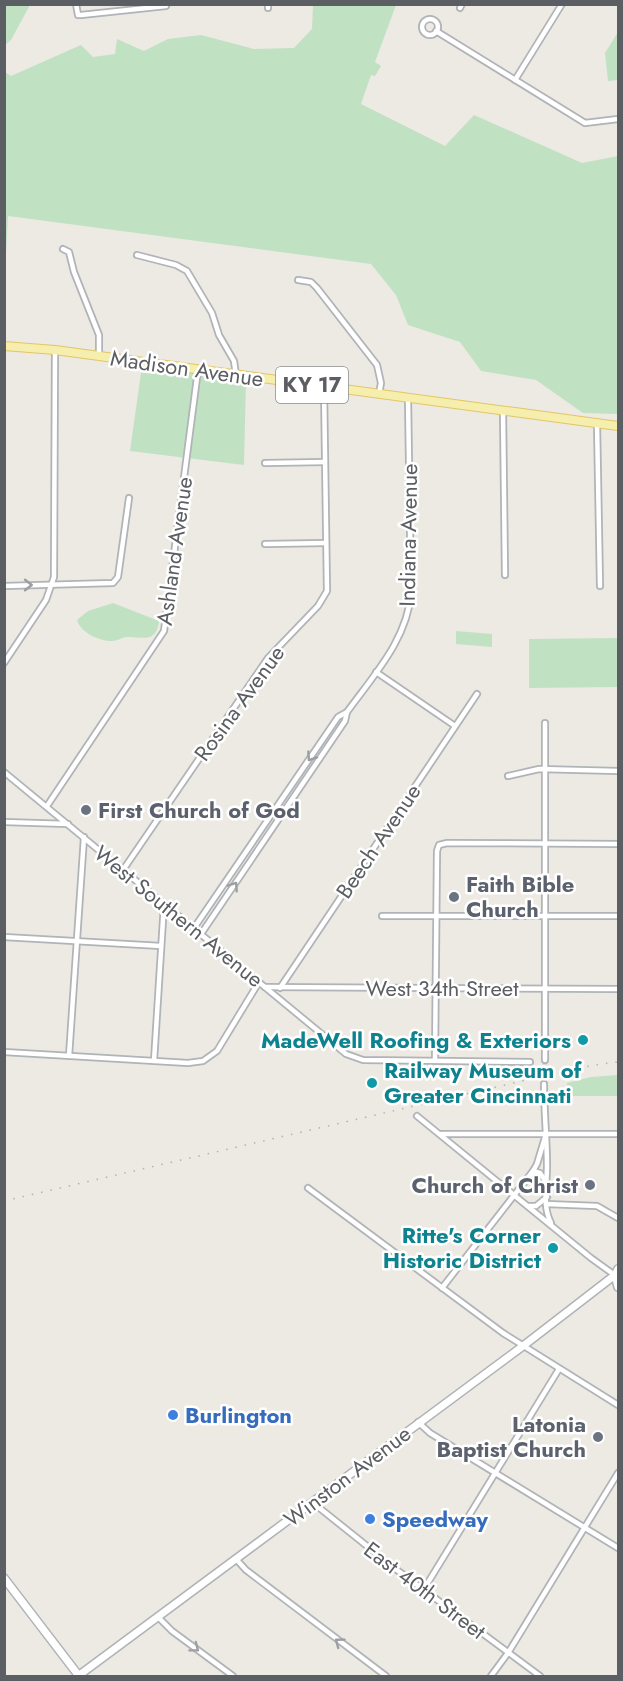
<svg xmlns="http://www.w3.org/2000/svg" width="623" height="1681" font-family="Jost,sans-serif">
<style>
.green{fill:#c1e1c3}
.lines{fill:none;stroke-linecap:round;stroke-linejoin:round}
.street-tunnel{stroke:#c8c7c3;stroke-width:4.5;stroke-dasharray:4.5 2;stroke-linecap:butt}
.street-casing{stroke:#b0b3b7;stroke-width:8}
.secondary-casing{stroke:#afb2b7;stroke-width:10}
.primary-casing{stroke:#e3c565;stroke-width:10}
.street{stroke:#fff;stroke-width:4.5}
.secondary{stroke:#fff;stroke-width:7}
.primary{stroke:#f6eead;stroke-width:8}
.rail{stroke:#b1b2b2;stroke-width:1.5;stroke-dasharray:1.5 8;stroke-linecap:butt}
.oneway{stroke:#9d9ea1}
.worship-dot{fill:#6b7280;stroke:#fff;stroke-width:2}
.culture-dot{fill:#0f9aa8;stroke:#fff;stroke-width:2}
.shop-dot{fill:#3f7fe0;stroke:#fff;stroke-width:2}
.labels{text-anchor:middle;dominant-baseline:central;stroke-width:5;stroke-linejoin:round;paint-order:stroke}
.shield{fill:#fff;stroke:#8c8e91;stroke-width:1.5}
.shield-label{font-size:21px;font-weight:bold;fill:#5b5e62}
.street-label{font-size:22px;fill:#5b5e62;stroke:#fff}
.worship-label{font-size:22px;font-weight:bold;fill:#5b616d;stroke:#fff;text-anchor:start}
.culture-label{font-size:22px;font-weight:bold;fill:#0d838f;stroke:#fff;text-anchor:end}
.shop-label{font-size:22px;font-weight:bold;fill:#366cbe;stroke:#fff;text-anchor:start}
</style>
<rect width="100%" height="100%" fill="#eceae3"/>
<g class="green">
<polygon points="5,4 30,5 11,40 5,45"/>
<polygon points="313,5 396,5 375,62 381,66 375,76 371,75 361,104 445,146 474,115 582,163 618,156 618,414 583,413 536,380 481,371 460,342 408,325 396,295 371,264 8,216 5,273 5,72 11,76 81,45 93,57 115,54 117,39 144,51 168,39 201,35 254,49 294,48 312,29"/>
<polygon points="618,32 618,80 608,81 605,53"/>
<polygon points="142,366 246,380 244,465 130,451"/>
<path d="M113 603 159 621C156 645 141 636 126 637 121 638 117 641 112 641 99 641 81 633 77 620L88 611Z"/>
<polygon points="456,631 492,634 492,647 456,644"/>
<polygon points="618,638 618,687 529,688 529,639"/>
<polygon points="618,1075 618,1096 567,1096 567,1083 591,1077"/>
</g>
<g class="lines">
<polyline class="street-tunnel" points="544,1084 545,1060"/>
<g class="street-casing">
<g id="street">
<polyline points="76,4 78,15 81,15 166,6"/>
<polyline points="268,4 268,8"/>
<polyline points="460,8 462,4"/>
<circle cx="430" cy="27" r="8"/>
<polyline points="436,31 585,123 618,119"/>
<polyline points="515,80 562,4"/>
<polyline points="63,249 69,252 74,272 99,335 99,356"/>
<polyline points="137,255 176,265 187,271 212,313 219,335 234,361 236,375"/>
<polyline points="298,280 311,282 317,288 377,365 381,383 379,394"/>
<polyline points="503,411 505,575"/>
<polyline points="597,423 600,586"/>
<polyline points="265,463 325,462"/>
<polyline points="265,544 326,543"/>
<polyline points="4,586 113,583 118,577 129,498"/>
<polyline points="4,663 46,600 54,577 55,350"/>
<polyline points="376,672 455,726"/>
<polyline points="4,772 346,1054 363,1060 530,1062"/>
<polyline points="508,776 539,769 618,771"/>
<polyline points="47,806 164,631 198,370"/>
<polyline points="4,822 68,824"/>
<polyline points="123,870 268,658 318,606 327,591 324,387"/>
<polyline points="382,916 618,916"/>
<polyline points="194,928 338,717 347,712"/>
<path d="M201 934 345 721 347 712C373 676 408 639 411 592L408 398"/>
<polyline points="4,937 161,946"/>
<polyline points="265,987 618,989"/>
<polyline points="280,988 477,694"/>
<polyline points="4,1052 188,1063 203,1061 217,1051 259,982"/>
<polyline points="69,1056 84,837"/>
<polyline points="435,1060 437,851 439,845 447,843 618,844"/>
<polyline points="545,1060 545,723"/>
<polyline points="154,1061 164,904"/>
<path d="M544 1084C544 1112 547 1139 547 1166 547 1184 542 1206 551 1223"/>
<polyline points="417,1116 591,1258 616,1276"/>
<polyline points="441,1134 618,1134"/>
<polyline points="533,1171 540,1173 546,1182"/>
<polyline points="308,1188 503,1333 618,1405"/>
<polyline points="546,1204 597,1206 618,1218"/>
<polyline points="529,1206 536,1206 547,1197"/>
<polyline points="442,1288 533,1171 537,1164 546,1134"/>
<polyline points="418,1422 430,1433 618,1548"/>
<polyline points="312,1502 397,1570 540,1676"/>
<polyline points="236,1559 246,1570 386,1676"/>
<polyline points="424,1589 559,1369"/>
<polyline points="158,1617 172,1631 233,1676"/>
<polyline points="491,1676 508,1653 618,1473"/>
</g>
</g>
<g class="secondary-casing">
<g id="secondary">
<polyline points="615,1275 618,1287"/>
<polyline points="4,1578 79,1676"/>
<polyline points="78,1676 523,1346 615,1275 618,1269"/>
</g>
</g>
<g class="primary-casing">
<polyline id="primary" points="4,346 55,350 618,426"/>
</g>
<use href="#street" class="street"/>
<use href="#secondary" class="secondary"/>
<use href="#primary" class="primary"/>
<polyline class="rail" points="4,1201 548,1075 594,1065 618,1062"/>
</g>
<defs><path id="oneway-chevron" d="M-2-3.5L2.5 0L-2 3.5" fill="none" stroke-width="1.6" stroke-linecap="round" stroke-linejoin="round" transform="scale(1.5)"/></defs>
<g class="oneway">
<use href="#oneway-chevron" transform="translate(28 585)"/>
<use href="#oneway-chevron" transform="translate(311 757) rotate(124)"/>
<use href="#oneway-chevron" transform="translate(234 886) rotate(-56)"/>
<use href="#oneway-chevron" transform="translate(339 1642) rotate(-143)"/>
<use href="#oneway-chevron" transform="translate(195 1648) rotate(37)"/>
</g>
<g class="worship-dot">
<circle cx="86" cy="810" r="6"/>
<circle cx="454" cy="897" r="6"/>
<circle cx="590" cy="1185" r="6"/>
<circle cx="598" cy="1437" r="6"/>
</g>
<g class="culture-dot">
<circle cx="583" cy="1040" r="6"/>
<circle cx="372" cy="1083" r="6"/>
<circle cx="553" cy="1248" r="6"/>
</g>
<g class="shop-dot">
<circle cx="173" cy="1415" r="6"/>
<circle cx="370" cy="1519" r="6"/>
</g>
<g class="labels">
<rect class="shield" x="276" y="367" width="72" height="36" rx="4.5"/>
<g class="shield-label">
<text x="312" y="385">KY 17</text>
</g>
<g class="street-label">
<text transform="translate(187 368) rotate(8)">Madison Avenue</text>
<text transform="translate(408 535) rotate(-89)">Indiana Avenue</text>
<text transform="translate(174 551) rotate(-82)">Ashland Avenue</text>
<text transform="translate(239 703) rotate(-54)">Rosina Avenue</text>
<text transform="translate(378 841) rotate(-56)">Beech Avenue</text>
<text transform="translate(179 916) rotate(39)">West Southern Avenue</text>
<text x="442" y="988">West 34th Street</text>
<text transform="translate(347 1476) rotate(-37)">Winston Avenue</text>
<text transform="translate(425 1590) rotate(37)">East 40th Street</text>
</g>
<g class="worship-label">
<text x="98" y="810">First Church of God</text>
<text x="466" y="884">Faith Bible<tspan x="466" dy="25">Church</tspan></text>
<text x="578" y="1185" text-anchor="end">Church of Christ</text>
<text x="586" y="1424" text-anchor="end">Latonia<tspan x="586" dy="25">Baptist Church</tspan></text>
</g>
<g class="culture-label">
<text x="571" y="1040">MadeWell Roofing &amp; Exteriors</text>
<text x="384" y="1070" text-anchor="start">Railway Museum of<tspan x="384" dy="25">Greater Cincinnati</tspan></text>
<text x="541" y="1235">Ritte's Corner<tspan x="541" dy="25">Historic District</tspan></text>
</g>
<g class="shop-label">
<text x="185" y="1415">Burlington</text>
<text x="382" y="1519">Speedway</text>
</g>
</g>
<rect width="623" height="1681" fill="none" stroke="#5b5e62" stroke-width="12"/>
</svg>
